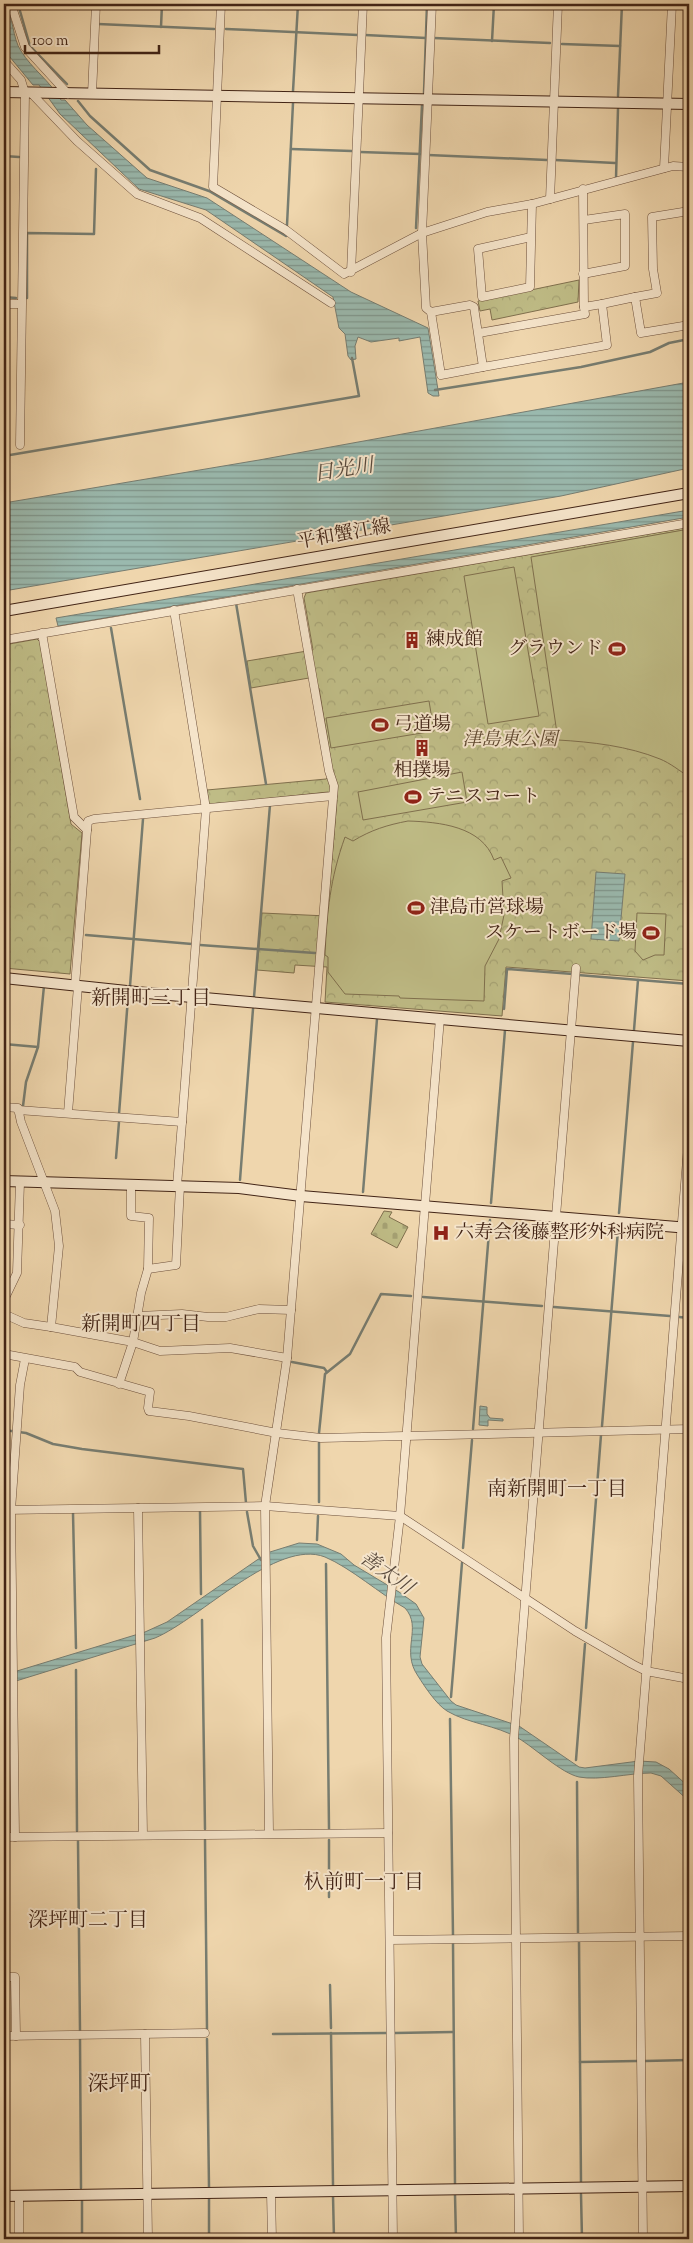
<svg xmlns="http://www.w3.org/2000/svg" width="693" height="2243" font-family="'Sorts Mill Goudy','Noto Serif JP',serif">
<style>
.cemetery{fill:url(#cemetery-stones);stroke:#80704e}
.park{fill:url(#park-crowns);stroke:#80704e}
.garden{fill:#bfbc86;stroke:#80704e}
.water{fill:url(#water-rules);stroke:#777d71}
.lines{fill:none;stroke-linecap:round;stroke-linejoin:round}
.stream{stroke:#777d71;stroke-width:2.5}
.street-casing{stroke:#6d503c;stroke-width:9}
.secondary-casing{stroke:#422416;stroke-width:12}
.street{stroke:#f5e4ca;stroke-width:8}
.secondary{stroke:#f5e4ca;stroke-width:10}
.labels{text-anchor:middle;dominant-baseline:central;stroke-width:4;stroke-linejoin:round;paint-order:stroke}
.street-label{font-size:19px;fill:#422416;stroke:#f5e4ca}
.poi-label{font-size:19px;fill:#422416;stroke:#f5e4ca;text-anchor:start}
.park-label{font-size:19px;font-style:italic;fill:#614a32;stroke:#f5e4ca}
.water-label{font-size:20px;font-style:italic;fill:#58493c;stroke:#f5e4ca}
.neighbourhood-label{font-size:20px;fill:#422416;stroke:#f5e4ca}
.quarter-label{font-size:21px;fill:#422416;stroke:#f5e4ca}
</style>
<defs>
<pattern id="cemetery-stones" width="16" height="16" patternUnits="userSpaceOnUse" patternTransform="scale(1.25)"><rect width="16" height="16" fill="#bfbc86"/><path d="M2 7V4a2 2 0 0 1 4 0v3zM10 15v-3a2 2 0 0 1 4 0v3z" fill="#a5a173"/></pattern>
<pattern id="park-crowns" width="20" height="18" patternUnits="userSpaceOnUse" patternTransform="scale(1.25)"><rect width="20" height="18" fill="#bfbc86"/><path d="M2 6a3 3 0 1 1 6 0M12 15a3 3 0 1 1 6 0" fill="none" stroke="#a5a173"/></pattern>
<pattern id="water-rules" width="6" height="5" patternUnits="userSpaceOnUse" patternTransform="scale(1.25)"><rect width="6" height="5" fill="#9ab9ae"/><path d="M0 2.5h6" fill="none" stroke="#7f968d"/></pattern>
</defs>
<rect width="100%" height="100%" fill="#efd6ad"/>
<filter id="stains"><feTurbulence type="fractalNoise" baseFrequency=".004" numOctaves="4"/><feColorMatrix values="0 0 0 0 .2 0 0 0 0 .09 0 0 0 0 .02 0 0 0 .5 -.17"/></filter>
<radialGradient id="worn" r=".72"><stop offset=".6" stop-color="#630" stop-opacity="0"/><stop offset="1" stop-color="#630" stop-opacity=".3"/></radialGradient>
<polygon class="cemetery" points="384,1211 392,1212 389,1217 408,1227 397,1248 371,1234"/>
<g class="park">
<polygon points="579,280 578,302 492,320 490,309 480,311 478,301"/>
<polygon points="689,527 689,981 506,967 502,1016 325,1002 327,967 295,965 294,973 257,970 262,913 327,916 337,800 328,792 209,805 207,790 326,779 333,774 319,688 309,678 251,688 247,661 313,650 304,598 306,593"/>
<polygon points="37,639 40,642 71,824 82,833 70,974 4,968 4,808 8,807 4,781 4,645"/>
</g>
<g class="garden">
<path d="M689 529V777C680 771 670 763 660 759 628 746 592 742 558 740L531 557Z"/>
<polygon points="514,567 539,716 488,724 464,576"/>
<polygon points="429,701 434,731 331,748 326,718"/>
<polygon points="462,772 467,802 363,820 358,792"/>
<path d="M408 821C439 822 482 826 494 860L501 857 511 878 502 881 504 915 499 939 485 966 484 1001 400 998 399 996 345 994 328 972V957L325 955C327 912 330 879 345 837L353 841C371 830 387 825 408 821Z"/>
<polygon points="637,913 666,914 664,955 655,955 643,960 635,951"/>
</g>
<g class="water">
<path d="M4 4C14 16 12 38 21 51 32 69 50 81 61 100H65L87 125 147 178 207 198 351 292 428 328 439 396H433L428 393 420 337 399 341V338L371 342 358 337 355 346 356 359 351 360 348 356 345 334 339 328 333 297 206 210 139 189 60 114 42 89 39 85H33L9 56 4 40Z"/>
<polygon points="689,382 689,468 561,496 4,591 4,503 259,460"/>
<polygon points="689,510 689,517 58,626 56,618"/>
<polygon points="596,872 625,874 619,941 591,939"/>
<polygon points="480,1406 487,1407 487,1414 490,1418 503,1419 503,1421 488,1420 488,1426 479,1425"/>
<path d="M299 1543 317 1544 341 1554 354 1565 399 1592 416 1604 424 1618 420 1657 422 1664 451 1701 456 1705 519 1726 579 1767 585 1768 639 1761 656 1762 669 1769 689 1787V1801L661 1776 651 1773C629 1773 599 1781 579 1777 561 1773 535 1748 518 1738 496 1725 469 1724 447 1711 436 1704 425 1687 418 1676 400 1650 423 1628 405 1608 380 1594 351 1568 325 1557 277 1538 200 1619 155 1638L16 1681 4 1682V1671H17L145 1632 167 1622 257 1560 270 1552Z"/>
</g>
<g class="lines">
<g class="stream">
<polyline points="18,4 30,46 67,84"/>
<polyline points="98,24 214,29"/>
<polyline points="161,27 162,4"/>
<polyline points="226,29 358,35"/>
<polyline points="365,35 426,38"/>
<polyline points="434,38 550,43"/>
<polyline points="492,41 494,4"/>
<polyline points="562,44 620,46"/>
<polyline points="293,91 298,4"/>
<polyline points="424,93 427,4"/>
<polyline points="618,96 622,4"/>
<polyline points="78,101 90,116 150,170 209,191 286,236"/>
<polyline points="291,149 352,151"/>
<polyline points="360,152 421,154"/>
<polyline points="428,155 547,160"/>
<polyline points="4,156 19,157"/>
<polyline points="555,160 615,163"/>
<polyline points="616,178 618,109"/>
<polyline points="287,225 293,103"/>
<polyline points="416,228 422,105"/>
<polyline points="4,297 16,298"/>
<polyline points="25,298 27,298 27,233 94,234 96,169"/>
<polyline points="435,390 581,367 650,352 669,343 689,339"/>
<polyline points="4,456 359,396 352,358"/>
<polyline points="236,603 266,784"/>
<polyline points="111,628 140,799"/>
<polyline points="86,935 192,944"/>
<polyline points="200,945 315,953"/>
<polyline points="578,975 689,984"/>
<polyline points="130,986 143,819"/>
<polyline points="254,997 270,805"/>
<polyline points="504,1009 507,969 573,974"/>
<polyline points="634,1030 638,980"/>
<polyline points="4,1044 38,1047"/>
<polyline points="23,1106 26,1082 38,1047 44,986"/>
<polyline points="119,1114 128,998"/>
<polyline points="116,1158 119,1122"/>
<polyline points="240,1180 253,1009"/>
<polyline points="363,1192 377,1019"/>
<polyline points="491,1203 505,1030"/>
<polyline points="619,1213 633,1042"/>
<polyline points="423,1297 542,1306"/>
<polyline points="554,1307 670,1316"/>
<polyline points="679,1317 689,1318"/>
<polyline points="292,1362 324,1368 327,1372"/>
<polyline points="602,1426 618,1230"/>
<polyline points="473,1429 490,1220"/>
<polyline points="4,1430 26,1433 53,1444 82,1449 243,1469 246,1503"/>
<polyline points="319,1433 325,1374 350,1354 381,1294 411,1296"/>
<polyline points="319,1443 319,1502"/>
<polyline points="200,1511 201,1594"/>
<polyline points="247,1512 253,1546 261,1560"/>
<polyline points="73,1513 76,1648"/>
<polyline points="317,1540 318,1516"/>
<polyline points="463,1548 472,1440"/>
<polyline points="326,1564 329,1829"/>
<polyline points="202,1620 205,1829"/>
<polyline points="586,1628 601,1435"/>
<polyline points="76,1670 77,1831"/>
<polyline points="451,1697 462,1563"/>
<polyline points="450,1719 453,1935"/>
<polyline points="576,1760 585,1644"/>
<polyline points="577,1782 578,1933"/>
<polyline points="205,1840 207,2029"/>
<polyline points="329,1840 329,1897"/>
<polyline points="78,1841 80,2031"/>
<polyline points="579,1941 581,2182"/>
<polyline points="453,1943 455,2185"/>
<polyline points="330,1985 331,2028"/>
<polyline points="331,2033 333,2185"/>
<polyline points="395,2033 453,2032"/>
<polyline points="273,2034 387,2033"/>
<polyline points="80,2039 81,2188"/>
<polyline points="207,2039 209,2187"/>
<polyline points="645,2061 689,2060"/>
<polyline points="580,2062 637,2061"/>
<polyline points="581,2194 582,2239"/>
<polyline points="455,2195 456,2239"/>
<polyline points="333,2196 334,2239"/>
<polyline points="209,2198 209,2239"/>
<polyline points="82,2201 82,2239"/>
</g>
<g class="street-casing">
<g id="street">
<polyline points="11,4 25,47 68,94"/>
<polyline points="221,4 213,187 286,230 344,274 422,233 487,212 532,204 673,166 689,167"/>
<polyline points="432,4 422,233 426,308 431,312 441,375 483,367"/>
<polyline points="4,61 21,80 25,93 20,445"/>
<polyline points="31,93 77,141 137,194 200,218 331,303"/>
<polyline points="92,94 96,4"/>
<polyline points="664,168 672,4"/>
<polyline points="583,189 584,307"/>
<polyline points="550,199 558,4"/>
<polyline points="531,237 478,249 482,297 530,287 532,204"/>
<polyline points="351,272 363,4"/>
<polyline points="583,274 625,266 625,214 584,220"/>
<polyline points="635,297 657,293 653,269 652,217 689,211"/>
<polyline points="4,304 21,304"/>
<polyline points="431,312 470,305 474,307 483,367 607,345 602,304 635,297 641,333 689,325"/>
<polyline points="479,333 585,314 584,307 602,304"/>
<polyline points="42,633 74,817 87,830 75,986"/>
<polyline points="4,640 689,523"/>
<polyline points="4,799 4,804"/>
<polyline points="87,830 88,821 94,819 333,796"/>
<polyline points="4,1107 18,1108 21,1122 55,1211 59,1246 51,1327 133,1342 160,1351 230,1348 287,1358"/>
<polyline points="18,1110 182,1122 206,809 174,610"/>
<polyline points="68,1113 78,986"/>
<polyline points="177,1186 182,1122"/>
<polyline points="4,1224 20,1225"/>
<polyline points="148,1269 176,1265 180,1186"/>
<polyline points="4,1300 17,1273 20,1182"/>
<polyline points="4,1314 24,1323 51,1327"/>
<polyline points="138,1316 182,1314 208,1317 226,1317 259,1309 291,1310"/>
<polyline points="4,1354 75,1367 80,1372 150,1392 148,1408 149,1411 189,1416 277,1433 321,1438 689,1429"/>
<polyline points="119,1384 133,1342 141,1293 148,1269 149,1218 131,1216 131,1184"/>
<polyline points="138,1508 143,1835"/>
<polyline points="4,1510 265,1506 400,1516 575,1631 632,1664 646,1671 689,1679"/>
<polyline points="269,1833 265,1506 287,1358 334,786 329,771 297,589"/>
<polyline points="4,1837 388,1833"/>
<polyline points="15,1837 11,1510 20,1385 25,1359"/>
<polyline points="390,1940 689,1936"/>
<polyline points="4,1977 15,1977 16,2036"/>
<polyline points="145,2034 148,2239"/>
<polyline points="4,2036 205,2033"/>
<polyline points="271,2193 272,2239"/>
<polyline points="19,2195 19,2239"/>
<polyline points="393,2239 386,1638 400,1516 440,1018"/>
<polyline points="519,2239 514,1738 576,968"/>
<polyline points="643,2239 638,1776 689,1134"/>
</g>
</g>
<g class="secondary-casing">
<g id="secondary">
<polyline points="4,92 689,104"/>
<polyline points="4,611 689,493"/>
<polyline points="4,978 136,992 689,1041"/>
<polyline points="4,1181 239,1188 301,1196 689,1228"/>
<polyline points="4,2196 689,2186"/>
</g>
</g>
<use href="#street" class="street"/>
<use href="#secondary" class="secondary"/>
</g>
<defs>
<g id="building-bare" transform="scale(1.35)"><path d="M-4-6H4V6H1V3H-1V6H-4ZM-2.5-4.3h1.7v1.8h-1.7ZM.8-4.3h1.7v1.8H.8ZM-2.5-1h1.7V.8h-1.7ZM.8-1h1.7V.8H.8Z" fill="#8f2418" stroke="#f5e4ca" stroke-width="2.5" paint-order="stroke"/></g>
<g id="stadium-bare" transform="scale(1.35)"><path d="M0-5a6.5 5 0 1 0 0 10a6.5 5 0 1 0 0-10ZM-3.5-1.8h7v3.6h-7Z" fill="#8f2418" stroke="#f5e4ca" stroke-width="2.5" paint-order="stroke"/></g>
<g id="hospital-bare" transform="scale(1.35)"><path d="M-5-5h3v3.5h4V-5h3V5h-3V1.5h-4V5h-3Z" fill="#8f2418" stroke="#f5e4ca" stroke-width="2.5" paint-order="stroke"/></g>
</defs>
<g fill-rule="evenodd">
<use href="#building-bare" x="412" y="640"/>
<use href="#stadium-bare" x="617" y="649"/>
<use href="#stadium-bare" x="380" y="725"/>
<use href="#building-bare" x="422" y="748"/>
<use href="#stadium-bare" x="413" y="797"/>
<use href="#stadium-bare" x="416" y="908"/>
<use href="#stadium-bare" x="651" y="933"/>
<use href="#hospital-bare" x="441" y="1233"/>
</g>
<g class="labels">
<g class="street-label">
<text transform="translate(344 535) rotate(-10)">平和蟹江線</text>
</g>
<g class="poi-label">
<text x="426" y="640">練成館</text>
<text x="603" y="649" text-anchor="end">グラウンド</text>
<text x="394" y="725">弓道場</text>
<text x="422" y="771" text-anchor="middle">相撲場</text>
<text x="427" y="797">テニスコート</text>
<text x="430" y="908">津島市営球場</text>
<text x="637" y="933" text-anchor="end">スケートボード場</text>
<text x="455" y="1233">六寿会後藤整形外科病院</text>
</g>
<g class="park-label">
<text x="510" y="740">津島東公園</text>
</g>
<g class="water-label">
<text transform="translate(344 471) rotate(-9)">日光川</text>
<text transform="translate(386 1574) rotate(35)">善太川</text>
</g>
<g class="neighbourhood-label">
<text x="151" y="999">新開町三丁目</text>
<text x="141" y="1325">新開町四丁目</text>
<text x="557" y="1490">南新開町一丁目</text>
<text x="364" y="1883">杁前町一丁目</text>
<text x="88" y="1921">深坪町二丁目</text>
</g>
<g class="quarter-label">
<text x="119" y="2085">深坪町</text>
</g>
</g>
<rect width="693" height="2243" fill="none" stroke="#efd6ad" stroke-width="20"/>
<rect x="5" y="5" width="683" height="2233" fill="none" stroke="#422416" stroke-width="2.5"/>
<rect x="10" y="10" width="673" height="2223" fill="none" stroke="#422416"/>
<path d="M25 45v8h134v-8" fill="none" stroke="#422416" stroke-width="2.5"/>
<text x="32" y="45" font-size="15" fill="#422416" stroke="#f5e4ca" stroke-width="4" paint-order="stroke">100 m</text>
<rect width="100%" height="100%" filter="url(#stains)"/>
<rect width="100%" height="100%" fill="url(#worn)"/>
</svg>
